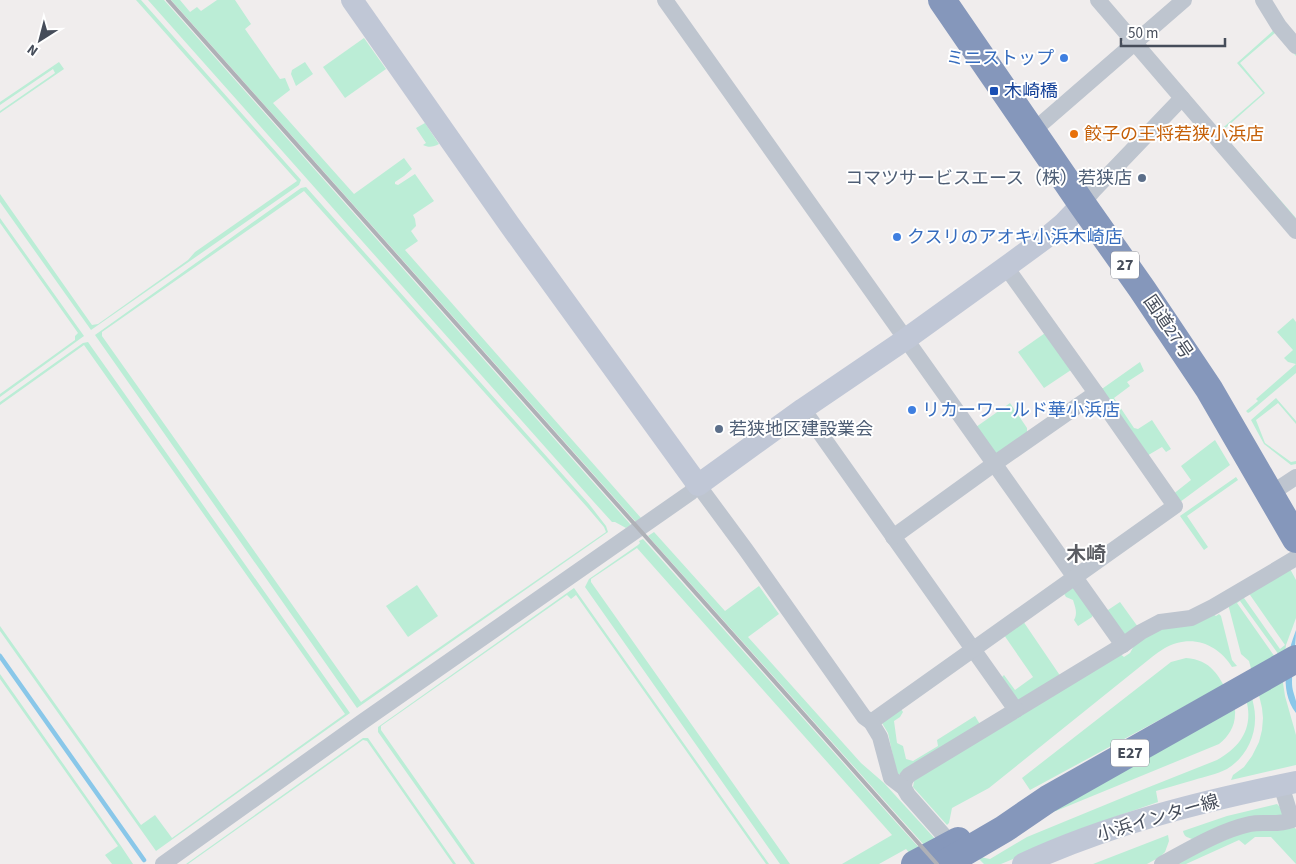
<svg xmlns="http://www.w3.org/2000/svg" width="1296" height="864" font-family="'Source Sans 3','Noto Sans JP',sans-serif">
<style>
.green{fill:#bbedd6;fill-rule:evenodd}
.water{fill:#89c7e9}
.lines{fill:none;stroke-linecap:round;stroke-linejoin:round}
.stream{stroke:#89c7e9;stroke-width:4.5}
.street{stroke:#bec5cf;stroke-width:16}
.secondary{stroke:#c0c7d6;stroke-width:22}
.highway{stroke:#8597bb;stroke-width:28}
.rail{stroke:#afb1b7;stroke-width:4}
.shop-dot{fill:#3f7fe0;stroke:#fff;stroke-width:2}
.transit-dot{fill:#1a4fb4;stroke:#fff;stroke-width:2}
.food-dot{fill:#e8710a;stroke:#fff;stroke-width:2}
.service-dot{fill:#5c6f8a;stroke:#fff;stroke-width:2}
.labels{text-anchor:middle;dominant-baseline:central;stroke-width:4;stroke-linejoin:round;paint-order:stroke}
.shield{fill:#fff;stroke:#7e828c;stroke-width:1}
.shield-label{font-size:16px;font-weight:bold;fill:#464d5a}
.shop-label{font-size:18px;fill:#366cbe;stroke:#fff;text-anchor:start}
.transit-label{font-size:18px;fill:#164399;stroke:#fff;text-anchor:start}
.food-label{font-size:18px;fill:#c56008;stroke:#fff;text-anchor:start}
.service-label{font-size:18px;fill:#4e5e75;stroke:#fff;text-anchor:end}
.street-label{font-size:18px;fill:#464d5a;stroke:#fff}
.quarter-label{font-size:20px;font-weight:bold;fill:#5a5c62;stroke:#fff}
</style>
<rect width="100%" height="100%" fill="#f0eded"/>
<g class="green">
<polygon points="136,0 141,0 301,180 299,185 91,330 0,202 0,194 92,325 98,324 188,260 195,252 297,181"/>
<polygon points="148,0 164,0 631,525 626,528 615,522 612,522 593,501"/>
<polygon points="171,0 180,0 190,12 197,7 201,11 217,0 235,0 251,24 245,29 280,79 285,78 290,90 273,103 354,194 404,158 412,169 404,176 395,182 395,184 398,185 415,174 434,201 413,215 415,219 416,226 411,231 418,241 405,250 641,518 636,522"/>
<polygon points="1275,29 1296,53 1296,56 1275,33 1240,63 1265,93 1221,132 1296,218 1296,221 1218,132 1263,93 1237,63"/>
<polygon points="364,38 386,69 345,98 323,67"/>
<polygon points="59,62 64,69 0,113 0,111 55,73 53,69 0,105 0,102"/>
<polygon points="305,62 313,74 296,86 291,74 292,70"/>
<path d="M425 123 439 144C433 147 429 148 423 145L426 143 416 128Z"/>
<path d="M306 187 589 504 606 526 608 532 357 708 95 335 301 188ZM304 191 587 507 604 527 606 532 361 702 102 336V332Z"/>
<polygon points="0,218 84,336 0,397 0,394 75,340 75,336 78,333 0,223"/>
<polygon points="1293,318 1296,322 1296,373 1250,412 1248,413 1246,411 1258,401 1256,399 1296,364 1288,362 1284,358 1293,350 1277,332"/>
<polygon points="1048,331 1074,368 1044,388 1018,352"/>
<polygon points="88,342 350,713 156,851 0,631 0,626 141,825 155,815 172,838 345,714 84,345 0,405 0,402 83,343"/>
<polygon points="1140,362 1144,371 1127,382 1130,386 1114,398 1134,428 1138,429 1152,420 1171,449 1166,452 1162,447 1145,457 1099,391"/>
<polygon points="1276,398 1296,421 1296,424 1278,403 1256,420 1265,443 1291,462 1296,461 1296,464 1291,465 1264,444 1251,420"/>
<polygon points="1010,403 1027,428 1027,435 999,454 994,453 976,427"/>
<polygon points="1215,440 1230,465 1180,502 1172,495 1191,480 1181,466"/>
<polygon points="1236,477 1238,480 1187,516 1208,547 1204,550 1180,516"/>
<polygon points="654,532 725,611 759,586 779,614 748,637 861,763 884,783 958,864 941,864 648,536"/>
<polygon points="643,539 902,829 934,864 919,864 906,849 879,864 842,864 892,835 637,548 591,579 591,582 790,864 780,864 585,587 589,579 638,545 640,543 639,541"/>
<polygon points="1289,567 1296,580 1296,618 1286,645 1284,662 1240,601 1237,603 1275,657 1283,667 1283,683 1285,696 1296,735 1296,765 1231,780 1233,775 1244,767 1252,756 1259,742 1262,730 1263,718 1262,708 1258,691 1253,676 1249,661 1241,654 1228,604 1242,597 1244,598 1280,649 1285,645 1248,592"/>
<polygon points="417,585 438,616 408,637 386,606"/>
<path d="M1073 586 1093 614 1092 617 1078 626 1074 620C1078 613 1075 607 1073 600L1066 597 1063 592Z"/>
<polygon points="574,588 769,864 766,864 576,595 571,599 567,595 381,726 381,730 475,864 471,864 378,732 378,727"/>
<polygon points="1120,602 1138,627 1125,636 1105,612"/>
<path d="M1213 614 1216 616 1219 614 1221 616 1232 660 1237 666 1232 667C1220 648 1200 637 1177 643 1168 645 1160 651 1152 657L989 788 952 808 949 823 947 825 913 787 915 776 1119 653 1124 657 1130 653 1135 644 1148 632Z"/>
<polygon points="1023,621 1061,677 1018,703 1000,679 1004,675 1015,690 1033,677 1004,635"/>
<path d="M1186 658C1211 660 1219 675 1229 696 1232 702 1236 708 1235 714 1235 727 1228 737 1219 744L1051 813 1050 810 1209 693 1030 790 1022 778 1171 662Z"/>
<polygon points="0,674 121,846 133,864 112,864 105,855 118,846 0,679"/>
<path d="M1252 697C1253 703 1255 710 1255 716 1256 737 1245 758 1227 769 1217 774 1204 777 1194 780 1181 784 1169 787 1156 791L1158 802 1112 818 1001 864H984L978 858 980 857 990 859 1027 837 1134 793 1217 760C1241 747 1254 727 1246 699Z"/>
<polygon points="901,709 903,712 900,717 894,721 897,743 903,746 906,759 913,761 938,746 937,740 975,716 981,726 900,774 897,775 888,733 882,723"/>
<polygon points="363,738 368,738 456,864 453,864 367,741 363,740 188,864 186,864"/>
<path d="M1277 804 1282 809 1285 816 1192 839C1186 837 1184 836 1183 831L1227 816Z"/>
<polygon points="1294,827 1296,829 1296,864 1271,837 1255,837 1245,845 1239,840 1186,864 1174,864 1199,851 1254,828"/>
<polygon points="1168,835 1169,841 1165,852 1160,857 1147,864 1093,864"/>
</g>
<path class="water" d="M1296 630C1296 647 1292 664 1292 682 1292 690 1294 693 1296 701 1296 705 1296 709 1296 713 1278 690 1287 654 1296 630Z"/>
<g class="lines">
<polyline class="stream" points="0,656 144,860"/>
<g class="street">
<path d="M665 0 1123 645 909 775C905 779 904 782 904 788"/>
<polyline points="1098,0 1296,231"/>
<polyline points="1263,0 1279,26 1296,46"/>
<polyline points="1033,131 1184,0"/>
<polyline points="1082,204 1093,191 1182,98"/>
<polyline points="803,409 1016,710"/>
<polyline points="1270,494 1296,477"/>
<polyline points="893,537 994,464 1096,393"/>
<polyline points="1123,645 1141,632 1160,622 1191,618 1213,607 1296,558"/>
<polyline points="871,722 1175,506 1096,393 1006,267"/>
<polyline points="163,864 362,722 690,493 698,485 746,550 864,717 871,722 880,737 891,778 904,788 908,795 956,849"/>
<path d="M1162 864C1190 849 1219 831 1250 824 1264 821 1276 826 1292 820L1281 785"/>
</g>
<g class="secondary">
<polyline points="352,0 509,224 698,485 803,409 906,339 1006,267 1051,234 1063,224 1082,204"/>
<path d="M1023 864C1109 824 1203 801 1296 782"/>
</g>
<g class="highway">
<polyline points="942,0 1082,204 1142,289 1209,389 1296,539"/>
<polyline points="915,864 958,841"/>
<polyline points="944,864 1004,829 1048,799 1296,659"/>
</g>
<polyline class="rail" points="168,0 937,864"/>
</g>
<g class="shop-dot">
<circle cx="1064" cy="58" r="5"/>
<circle cx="897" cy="237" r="5"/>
<circle cx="912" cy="410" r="5"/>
</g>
<rect class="transit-dot" x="989" y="86" width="10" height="10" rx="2.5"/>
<circle class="food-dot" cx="1074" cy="134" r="5"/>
<g class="service-dot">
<circle cx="1142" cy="178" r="5"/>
<circle cx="719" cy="429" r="5"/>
</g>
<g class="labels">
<g class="shield">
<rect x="1111" y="251.5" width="28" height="27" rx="4"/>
<rect x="1111" y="739.5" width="38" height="27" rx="4"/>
</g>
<g class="shield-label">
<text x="1125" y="265">27</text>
<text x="1130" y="753">E27</text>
</g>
<g class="shop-label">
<text x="1054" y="58" text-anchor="end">ミニストップ</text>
<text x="907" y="237">クスリのアオキ小浜木崎店</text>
<text x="922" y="410">リカーワールド華小浜店</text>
</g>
<g class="transit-label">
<text x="1004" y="91">木崎橋</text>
</g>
<g class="food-label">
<text x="1084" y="134">餃子の王将若狭小浜店</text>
</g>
<g class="service-label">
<text x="1132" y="178">コマツサービスエース（株）若狭店</text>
<text x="729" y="429" text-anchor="start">若狭地区建設業会</text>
</g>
<g class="street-label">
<text transform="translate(1168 327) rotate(56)">国道27号</text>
<text transform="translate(1158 818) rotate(-16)">小浜インター線</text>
</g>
<g class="quarter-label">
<text x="1086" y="555">木崎</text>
</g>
</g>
<g transform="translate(40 40) rotate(216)" stroke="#ffffff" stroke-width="4" paint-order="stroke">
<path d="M0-4L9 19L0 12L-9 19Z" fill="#464d5a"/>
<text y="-8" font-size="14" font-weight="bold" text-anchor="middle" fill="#464d5a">N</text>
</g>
<path d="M1121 38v8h104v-8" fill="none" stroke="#464d5a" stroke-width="2.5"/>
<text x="1128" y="38" font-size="15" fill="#464d5a" stroke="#ffffff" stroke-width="4" paint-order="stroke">50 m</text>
</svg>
